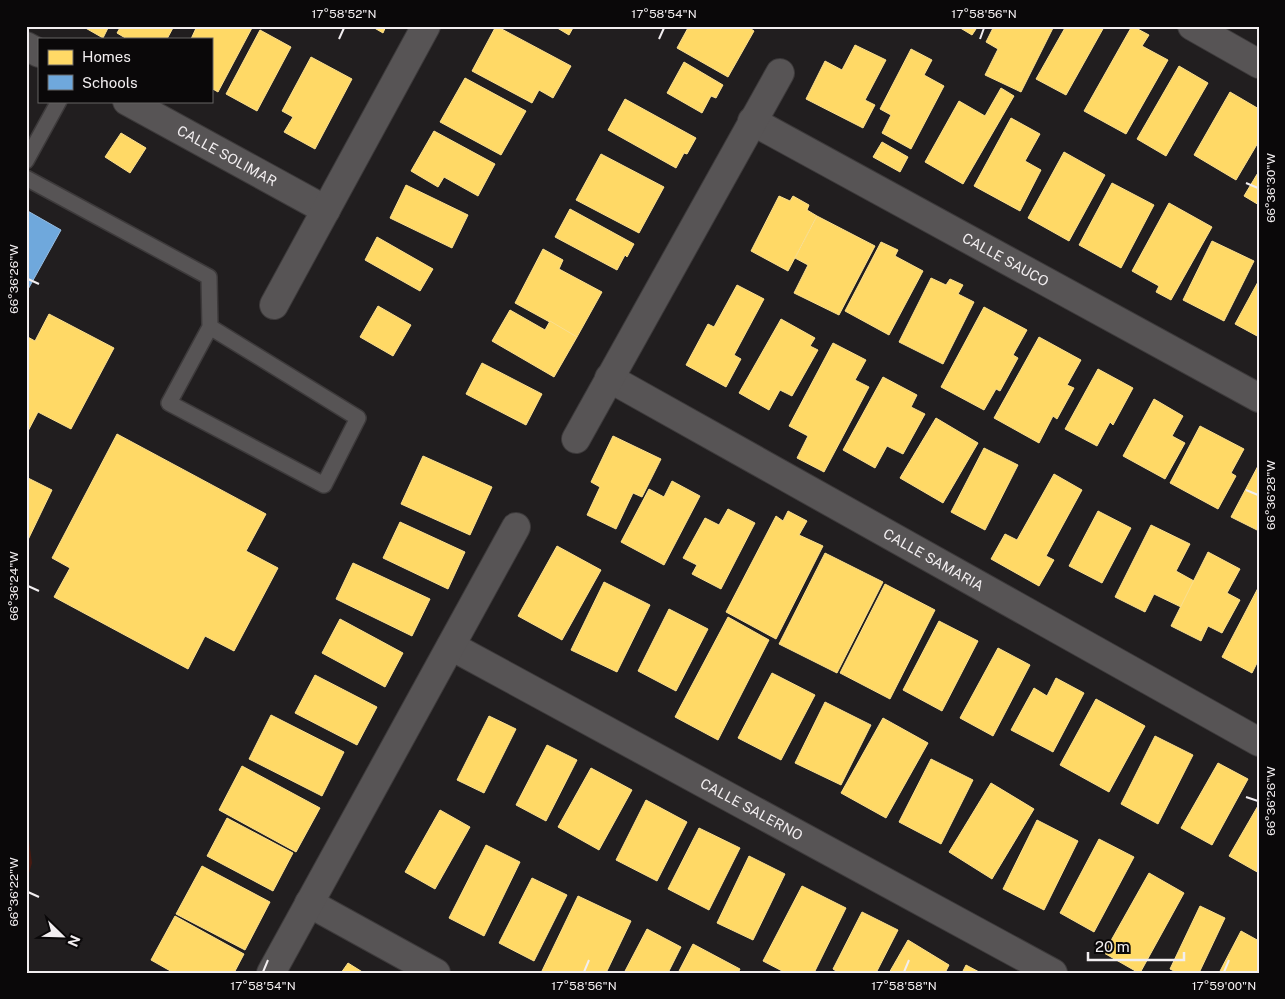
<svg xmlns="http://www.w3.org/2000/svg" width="1285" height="999" font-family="'Public Sans',sans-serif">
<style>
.park{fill:#481a11}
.homes{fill:#ffd966;stroke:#fbdf8f}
.schools{fill:#6fa8dc;stroke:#96bde2}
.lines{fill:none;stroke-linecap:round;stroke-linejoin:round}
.service-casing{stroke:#3d3a3b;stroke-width:18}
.minor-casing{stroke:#3d3a3b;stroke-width:30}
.service{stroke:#575455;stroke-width:15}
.minor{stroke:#575455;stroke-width:28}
.ticks{fill:none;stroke:#f2eef0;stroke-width:2}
.labels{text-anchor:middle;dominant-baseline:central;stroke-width:5;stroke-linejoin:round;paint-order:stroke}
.street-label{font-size:14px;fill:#f2eef0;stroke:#0a0809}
.neatline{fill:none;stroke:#f2eef0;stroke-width:2}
.ticks-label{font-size:12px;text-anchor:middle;fill:#f2eef0}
</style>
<rect width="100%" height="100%" fill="#211e1f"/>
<polygon class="park" points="26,818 32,863 26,883"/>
<g class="homes">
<polygon points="82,26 109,26 103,38"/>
<polygon points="121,26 174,26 167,39 127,39 117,33"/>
<polygon points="197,26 253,26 218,92 211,88 211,39 191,39"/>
<polygon points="371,26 386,26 383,33"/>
<polygon points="496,26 571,66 553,98 539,90 532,103 472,71"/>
<polygon points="554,26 574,26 569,35"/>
<polygon points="689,26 747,26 754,31 728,77 677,48"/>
<polygon points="957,26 978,26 972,35"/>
<polygon points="994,26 1054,26 1021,92 985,75 998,49 986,42"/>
<polygon points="1066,26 1104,27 1066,95 1036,79"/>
<polygon points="1132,26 1149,35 1142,46 1168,60 1126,134 1084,111"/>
<polygon points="260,30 291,47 257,111 226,94"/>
<polygon points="855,45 886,60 865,100 875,105 863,128 806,99 825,61 842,70"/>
<polygon points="911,49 932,60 924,75 944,86 911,149 882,133 891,115 880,109"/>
<polygon points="311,57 352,79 315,149 284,132 293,117 282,111"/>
<polygon points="684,62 723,85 716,98 711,96 702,113 667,93"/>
<polygon points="1179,66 1208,83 1166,156 1137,139"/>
<polygon points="465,78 526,111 501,155 440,122"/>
<polygon points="1001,88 1014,96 963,184 925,162 959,101 985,116"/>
<polygon points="1230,92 1259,109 1259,141 1236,180 1194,155"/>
<polygon points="625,99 696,138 687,154 684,153 676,168 608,130"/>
<polygon points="1011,118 1040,134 1025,161 1041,170 1020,211 974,186"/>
<polygon points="434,131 495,164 478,196 444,177 438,187 411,171"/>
<polygon points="121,133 146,148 130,173 105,157"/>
<polygon points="882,142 908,157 900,172 873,157"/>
<polygon points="1064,152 1105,175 1069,241 1028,218"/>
<polygon points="601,154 664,187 639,233 576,200"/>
<polygon points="1259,171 1259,205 1244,196"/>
<polygon points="1112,183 1154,205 1121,268 1079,245"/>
<polygon points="406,185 468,215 452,248 390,218"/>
<polygon points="779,196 790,201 793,196 809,205 807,210 817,216 788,271 751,251"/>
<polygon points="1169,203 1212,227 1171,300 1156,292 1159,286 1132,271"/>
<polygon points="570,209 634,244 627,257 625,255 617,270 555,237"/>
<polygon points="817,216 875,246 839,315 794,293 808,265 795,258"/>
<polygon points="377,237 433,269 420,291 365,260"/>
<polygon points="1212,241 1254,261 1224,321 1183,300"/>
<polygon points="881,242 898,250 895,256 923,271 889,335 845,311"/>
<polygon points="543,249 563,260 559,269 602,292 577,337 515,303"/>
<polygon points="931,278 946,285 950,279 963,285 958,294 974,302 943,364 899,342"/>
<polygon points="1259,280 1259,337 1235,324"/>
<polygon points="737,285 764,299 734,355 741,359 726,387 686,365 708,324 714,327"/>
<polygon points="378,306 411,325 393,356 360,337"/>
<polygon points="984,307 1027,330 1013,355 1018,358 1000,391 996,389 984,410 941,387"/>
<polygon points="510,310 545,330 550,321 577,337 554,377 492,341"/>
<polygon points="49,314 114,348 71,429 38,412 26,435 26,336 35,341"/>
<polygon points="781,319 815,338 810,346 818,350 792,396 780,390 769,410 739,393"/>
<polygon points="1039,337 1081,360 1067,385 1074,388 1057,419 1053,416 1039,443 994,418"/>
<polygon points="833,343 866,360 855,380 869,387 824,472 797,458 808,436 789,426"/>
<polygon points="482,363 542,394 526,425 466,394"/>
<polygon points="1098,369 1133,388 1113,425 1110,422 1097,446 1065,429"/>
<polygon points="883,377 917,395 911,407 925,414 903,454 887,446 875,468 843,450"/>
<polygon points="1154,399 1183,416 1172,436 1185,443 1165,479 1123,456"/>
<polygon points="936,418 978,443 943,503 900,478"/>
<polygon points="1200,426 1244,449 1231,473 1236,476 1218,509 1170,483"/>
<polygon points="117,434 266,514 246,551 278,568 234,651 205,636 188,669 54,597 70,568 52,558"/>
<polygon points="613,436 661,459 642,497 633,493 616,529 587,515 600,487 591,482"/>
<polygon points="984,448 1018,465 985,530 951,512"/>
<polygon points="423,456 492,487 470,535 401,504"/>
<polygon points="1259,464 1259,531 1231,517"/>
<polygon points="1054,474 1082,490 1046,556 1054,560 1039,586 991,559 1005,534 1017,540"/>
<polygon points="26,477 52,490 26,544"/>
<polygon points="672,481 700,496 664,565 621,542 649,489 664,497"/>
<polygon points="728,509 755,523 721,589 692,574 697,565 683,558 705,518 719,525"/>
<polygon points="788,511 807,521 799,535 823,546 776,639 726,612 776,516 783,521"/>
<polygon points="1098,511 1131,528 1102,583 1069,566"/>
<polygon points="400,522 465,552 448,589 383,558"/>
<polygon points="1151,525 1190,544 1176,571 1194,581 1181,607 1154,594 1145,612 1115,597"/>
<polygon points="557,546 601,570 562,640 518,616"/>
<polygon points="1208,552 1240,569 1227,593 1240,600 1222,633 1208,626 1201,641 1171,626"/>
<polygon points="825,553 883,582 837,673 779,644"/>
<polygon points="353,563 430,599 412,636 336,599"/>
<polygon points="604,582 650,605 617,672 571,650"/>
<polygon points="885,584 935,610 890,699 840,673"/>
<polygon points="1258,588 1259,659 1252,673 1222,657"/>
<polygon points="669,609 708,629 676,691 638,671"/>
<polygon points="728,617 769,640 718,740 675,717"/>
<polygon points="340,619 403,653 385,687 322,653"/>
<polygon points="939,621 978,641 942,711 903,690"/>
<polygon points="998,648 1030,665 993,736 960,718"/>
<polygon points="772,673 815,695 781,760 738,738"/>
<polygon points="315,675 377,707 357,745 295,713"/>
<polygon points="1056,678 1084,693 1053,752 1011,730 1034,688 1047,696"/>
<polygon points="1096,699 1145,726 1109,792 1060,765"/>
<polygon points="825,702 871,725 841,785 795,763"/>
<polygon points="271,715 344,752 322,796 249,759"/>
<polygon points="489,716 516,729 484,793 457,780"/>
<polygon points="883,718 928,743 886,818 841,793"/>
<polygon points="1155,736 1193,755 1158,824 1121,804"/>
<polygon points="547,745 577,760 546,821 516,805"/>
<polygon points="931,759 973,780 941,844 899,822"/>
<polygon points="1218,763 1248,779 1212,845 1181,828"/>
<polygon points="242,766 320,808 296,852 219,810"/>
<polygon points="591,768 632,790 599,850 558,827"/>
<polygon points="991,783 1034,809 992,879 949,852"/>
<polygon points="646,800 687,822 657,881 616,860"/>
<polygon points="1259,804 1259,873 1229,856"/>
<polygon points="440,810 470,827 435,889 405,872"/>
<polygon points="227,818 293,853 273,891 207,856"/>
<polygon points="1037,820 1078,841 1044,910 1003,889"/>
<polygon points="699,828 740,848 709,910 668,889"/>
<polygon points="1099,839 1134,857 1094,932 1060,913"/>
<polygon points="486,845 520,862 484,936 449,918"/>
<polygon points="749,856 785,874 753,940 717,923"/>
<polygon points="202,866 270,902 245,950 176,914"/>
<polygon points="1149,873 1184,893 1140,973 1139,973 1104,953"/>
<polygon points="532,878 567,895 534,961 499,943"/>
<polygon points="802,886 846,908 814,973 786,973 763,961"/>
<polygon points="578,896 631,921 606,973 541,973"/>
<polygon points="1200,906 1225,918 1199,973 1178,973 1170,969"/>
<polygon points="862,912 898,930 876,973 839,973 833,969"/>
<polygon points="175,916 244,954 234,973 174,973 151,960"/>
<polygon points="647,929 681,947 668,973 624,973"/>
<polygon points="1241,931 1259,941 1259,973 1219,973"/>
<polygon points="908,940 949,965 945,973 889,973"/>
<polygon points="693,944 740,969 738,973 678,973"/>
<polygon points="348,963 364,973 341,973"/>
<polygon points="966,965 981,973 962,973"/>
</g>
<polygon class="schools" points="26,210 61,230 26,293"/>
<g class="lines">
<g class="service-casing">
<g id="service">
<polyline points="26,161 59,101"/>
<polyline points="26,178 209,277 210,327 169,403 324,485 358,418 210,327"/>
</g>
</g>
<g class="minor-casing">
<g id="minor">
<polyline points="1192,26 1259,64"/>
<polyline points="26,46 39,53"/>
<path id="s1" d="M127 101 326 210"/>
<path id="s2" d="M752 121 1259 398"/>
<polyline points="274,305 426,26"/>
<path id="s3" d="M609 378 1259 742"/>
<polyline points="576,439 780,73"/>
<path id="s4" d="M451 646 1053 973"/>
<polyline points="309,903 436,973"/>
<polyline points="271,973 516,527"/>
</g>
</g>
<use href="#service" class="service"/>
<use href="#minor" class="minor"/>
</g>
<path class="ticks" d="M339 39 344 28M659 39 664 28M980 39 984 28M1246 183 1258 188M28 279 39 284M1246 490 1258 495M28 586 39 591M1246 797 1258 801M28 892 39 897M263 972 268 960M584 972 589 960M904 972 909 960M1224 972 1229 960"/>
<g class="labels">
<g class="street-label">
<text stroke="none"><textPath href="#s1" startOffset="114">CALLE SOLIMAR</textPath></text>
<text stroke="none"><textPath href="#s2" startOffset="289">CALLE SAUCO</textPath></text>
<text stroke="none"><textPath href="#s3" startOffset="372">CALLE SAMARIA</textPath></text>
<text stroke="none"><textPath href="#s4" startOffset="342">CALLE SALERNO</textPath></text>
</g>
</g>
<rect width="1285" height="999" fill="none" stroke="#0a0809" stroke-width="55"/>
<rect x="38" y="38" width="175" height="65" fill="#0a0809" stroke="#676465"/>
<rect x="48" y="50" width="25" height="15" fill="#ffd966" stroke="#676465"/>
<text x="82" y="62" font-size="15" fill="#f2eef0">Homes</text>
<rect x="48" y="75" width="25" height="15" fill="#6fa8dc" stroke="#676465"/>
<text x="82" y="88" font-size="15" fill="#f2eef0">Schools</text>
<g transform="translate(62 936) rotate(113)" stroke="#0a0809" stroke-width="4" paint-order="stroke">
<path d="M0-4L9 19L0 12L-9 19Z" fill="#f2eef0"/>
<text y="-8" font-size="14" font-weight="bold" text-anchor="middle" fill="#f2eef0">N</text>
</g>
<path d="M1088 952v8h96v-8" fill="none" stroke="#f2eef0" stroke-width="2.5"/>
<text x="1095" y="952" font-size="15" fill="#f2eef0" stroke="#0a0809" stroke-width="4" paint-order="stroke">20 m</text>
<rect x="28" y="28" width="1230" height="944" class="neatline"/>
<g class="ticks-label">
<text x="344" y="18">17°58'52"N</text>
<text x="664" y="18">17°58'54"N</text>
<text x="984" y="18">17°58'56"N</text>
<text transform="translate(1271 188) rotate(-90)" y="4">66°36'30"W</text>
<text transform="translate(14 279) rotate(-90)" y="4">66°36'26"W</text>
<text transform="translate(1271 495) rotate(-90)" y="4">66°36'28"W</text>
<text transform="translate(14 586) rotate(-90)" y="4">66°36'24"W</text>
<text transform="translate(1271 801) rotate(-90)" y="4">66°36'26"W</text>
<text transform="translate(14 892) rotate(-90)" y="4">66°36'22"W</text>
<text x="263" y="990">17°58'54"N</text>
<text x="584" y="990">17°58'56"N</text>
<text x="904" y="990">17°58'58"N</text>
<text x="1224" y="990">17°59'00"N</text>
</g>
</svg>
